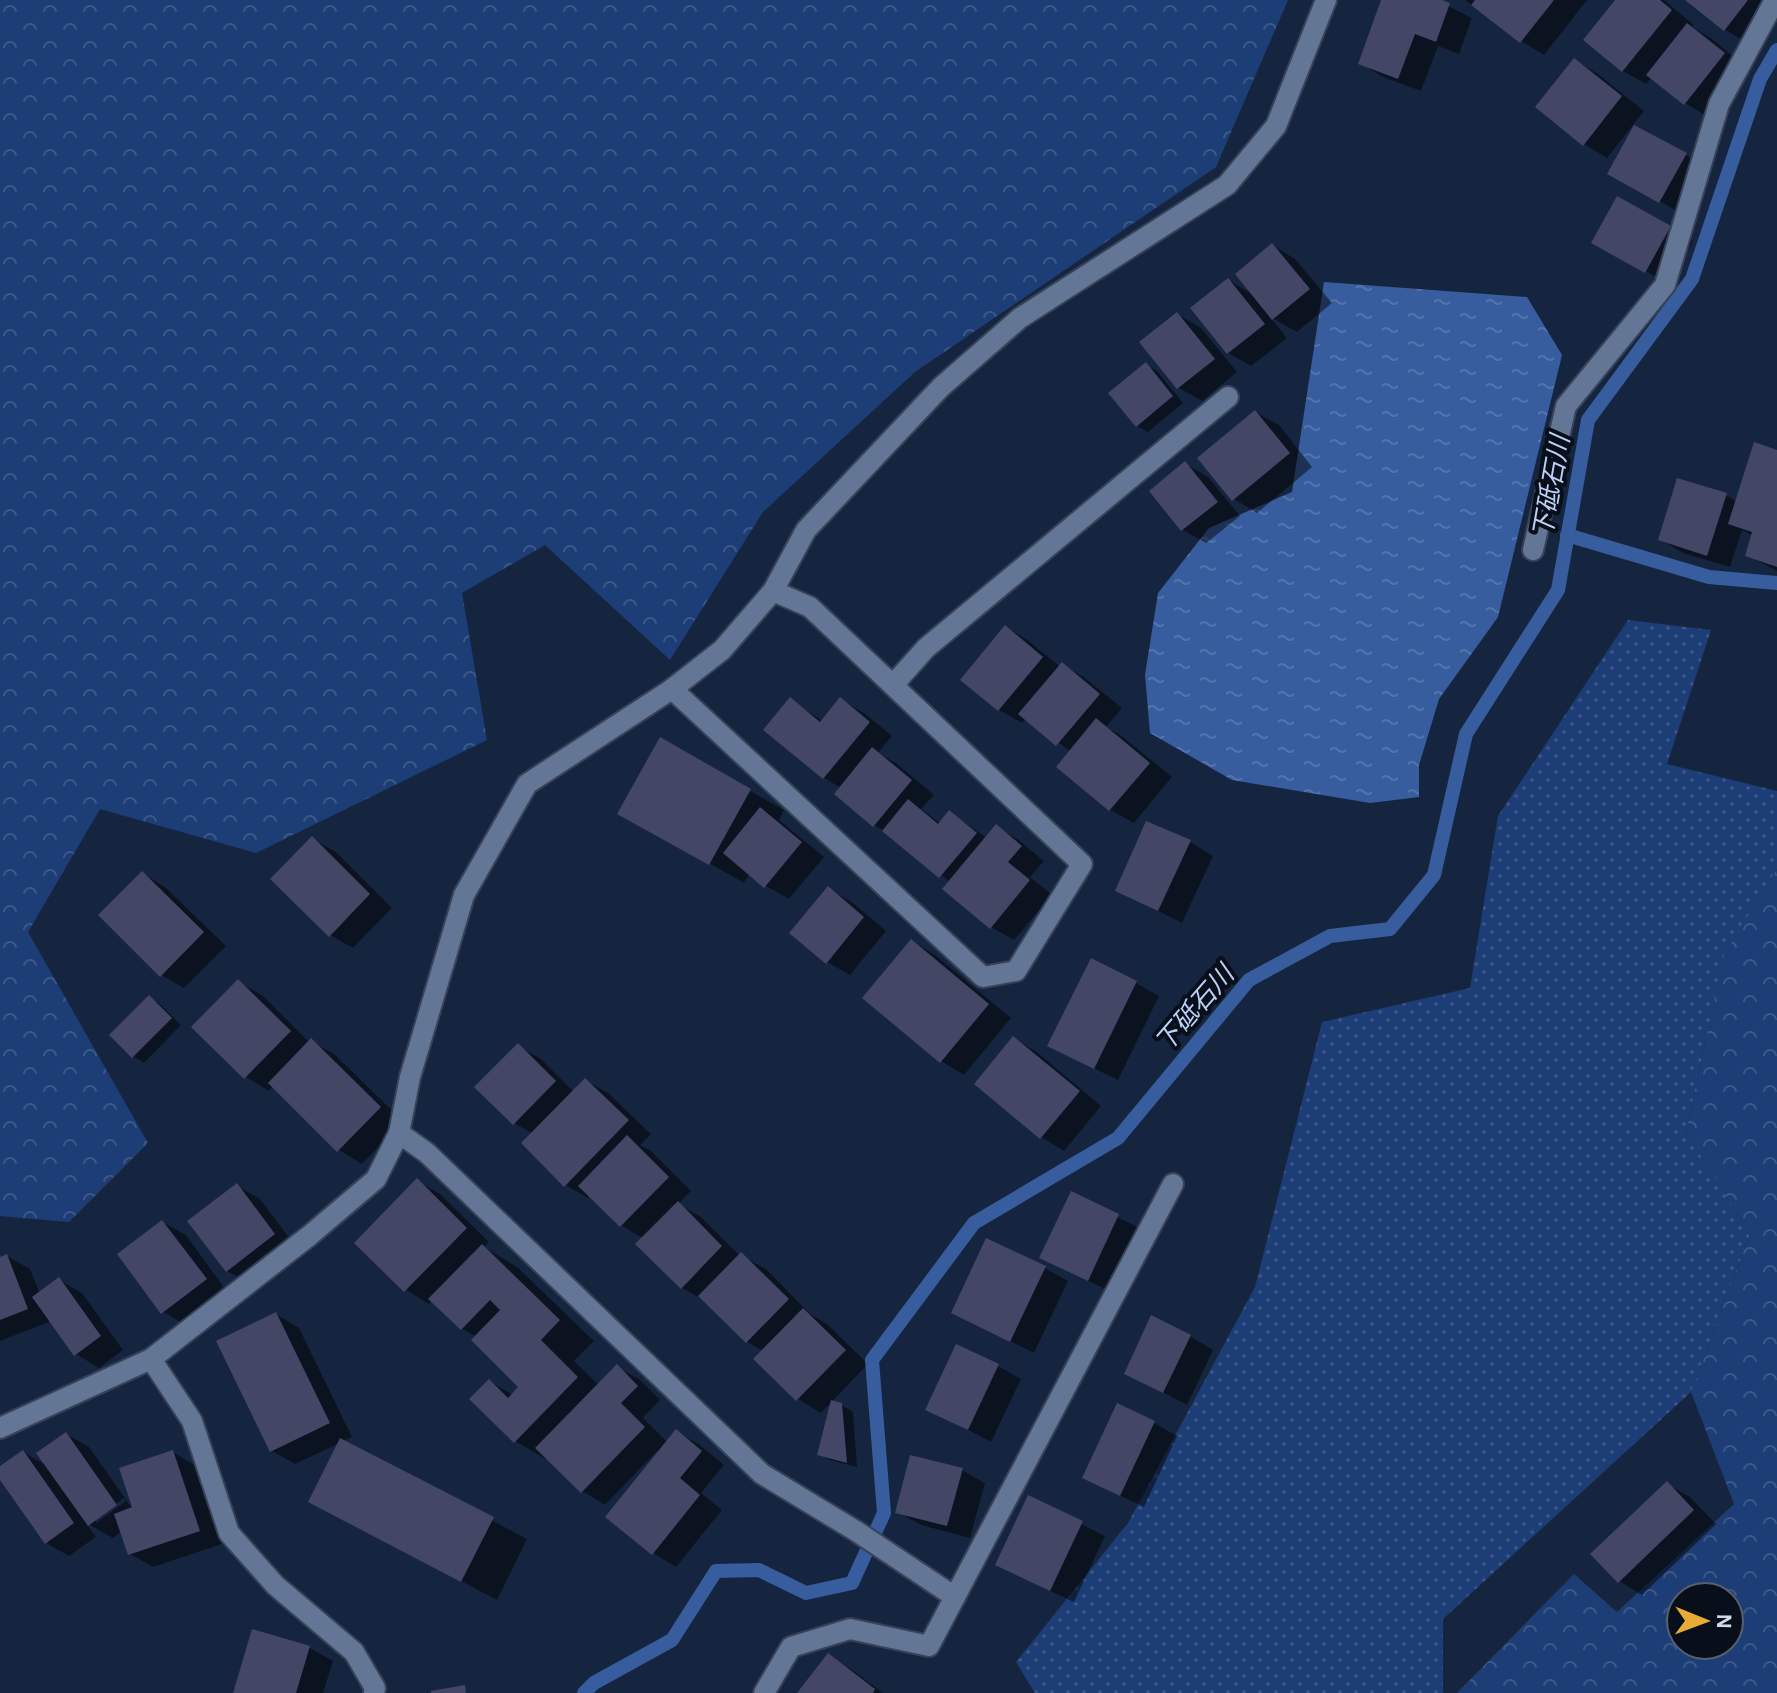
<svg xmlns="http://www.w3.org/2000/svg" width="1777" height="1693" font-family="'Alegreya Sans','Noto Sans JP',sans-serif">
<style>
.green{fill:url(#green-dots)}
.forest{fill:url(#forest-crowns);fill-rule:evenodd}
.water{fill:url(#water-ripples)}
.shadow{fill:#0007;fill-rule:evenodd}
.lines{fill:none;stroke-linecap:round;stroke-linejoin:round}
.stream{stroke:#375d9e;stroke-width:14}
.building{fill:#444666}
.street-casing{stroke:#374258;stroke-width:24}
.street{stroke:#647695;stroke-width:20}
.labels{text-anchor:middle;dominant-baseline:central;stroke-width:8;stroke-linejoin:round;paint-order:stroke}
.water-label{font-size:26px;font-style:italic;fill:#bbd1f6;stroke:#080e1a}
</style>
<defs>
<pattern id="green-dots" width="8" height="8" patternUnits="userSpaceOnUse" patternTransform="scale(2)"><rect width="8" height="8" fill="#1c3d75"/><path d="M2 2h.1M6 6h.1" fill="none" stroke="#3c5889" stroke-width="1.8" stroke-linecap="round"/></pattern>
<pattern id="forest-crowns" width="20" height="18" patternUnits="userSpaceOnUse" patternTransform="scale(2)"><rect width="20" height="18" fill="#1c3d75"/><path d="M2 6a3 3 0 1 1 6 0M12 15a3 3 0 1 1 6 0" fill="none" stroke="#3c5889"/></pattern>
<pattern id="water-ripples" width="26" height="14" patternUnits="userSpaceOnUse" patternTransform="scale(2)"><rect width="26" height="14" fill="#375d9e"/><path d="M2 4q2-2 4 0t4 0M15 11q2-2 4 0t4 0" fill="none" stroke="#5374ac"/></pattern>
</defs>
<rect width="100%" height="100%" fill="#16253f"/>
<polygon class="green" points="1628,620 1711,630 1667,764 1777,791 1777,869 1724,956 1686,1132 1750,1234 1691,1392 1443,1619 1443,1693 1035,1693 1016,1662 1128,1523 1255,1287 1322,1022 1470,988 1498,816"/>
<g class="forest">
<polygon points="0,0 1288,0 1216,167 915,372 763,512 670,660 545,545 462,593 487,740 256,853 100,809 28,932 148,1143 69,1222 0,1216"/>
<path d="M1777 869V1693H1457L1574 1574 1617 1612 1734 1504 1691 1392 1750 1234 1686 1132 1724 955ZM1729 1597V1645H1681V1597Z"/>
</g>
<polygon class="water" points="1324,282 1527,297 1562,355 1498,617 1439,699 1419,765 1419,797 1370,803 1232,780 1150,733 1145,675 1158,593 1209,528 1292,492"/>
<g class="shadow">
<polygon points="1383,0 1436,0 1472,18 1459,54 1438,46 1421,91 1383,77 1360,63"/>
<polygon points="1465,0 1587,0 1544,55 1521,41"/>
<polygon points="1618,0 1664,0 1694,25 1692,27 1711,38 1747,68 1708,117 1685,103 1652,77 1646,84 1623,71 1585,40"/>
<polygon points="1688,0 1771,0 1748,43 1725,30"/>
<polygon points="1575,61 1598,74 1644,111 1607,158 1584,144"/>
<polygon points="1686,155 1709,168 1683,214 1633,187"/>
<polygon points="1618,199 1693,241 1669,284 1594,242"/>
<polygon points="1272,245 1295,259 1332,303 1297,332 1270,317 1287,338 1251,366 1228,353 1228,280 1254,295"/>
<polygon points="1177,314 1201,328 1237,372 1202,401 1179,388"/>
<polygon points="1146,365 1157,371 1183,403 1148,432 1137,426"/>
<polygon points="1255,412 1279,425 1312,467 1257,513 1234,499"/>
<polygon points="1777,452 1777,571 1747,555 1753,536 1742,530 1730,567 1683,553 1660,539 1726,495 1737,502"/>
<polygon points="1185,464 1208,477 1240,516 1206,543 1183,530 1151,491"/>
<polygon points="1006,627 1029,641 1060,667 1062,664 1085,678 1122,708 1106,727 1119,734 1172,777 1134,823 1110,810 1059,767 1071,752 1026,718 1022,723 999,710"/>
<polygon points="790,700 823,721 841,700 864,713 892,736 878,753 896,763 934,795 921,809 941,824 950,813 987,838 996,827 1019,840 1044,861 1030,877 1052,895 1014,940 991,927 950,882 890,834 874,825 841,788 824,778"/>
<polygon points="660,740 784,810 779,820 824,857 789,899 766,886 750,873 744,883 620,813"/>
<polygon points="313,839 336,852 392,908 353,948 330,935"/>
<polygon points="1190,842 1213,856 1182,923 1117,890"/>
<polygon points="142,873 165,887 226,946 184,988 161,975"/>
<polygon points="829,889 852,902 886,931 850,975 827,962"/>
<polygon points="912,941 935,955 1011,1018 964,1075 941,1061"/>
<polygon points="238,982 262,995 310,1043 311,1041 334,1054 403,1121 362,1164 339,1150 273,1086 269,1091 246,1077 194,1027"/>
<polygon points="1136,983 1159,996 1118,1080 1073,1058"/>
<polygon points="149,997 160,1004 181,1025 144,1063 133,1056"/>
<polygon points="1014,1038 1037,1052 1101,1106 1064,1151 1041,1137"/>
<polygon points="518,1046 541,1059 574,1092 585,1080 608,1093 651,1134 640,1145 651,1151 691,1191 678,1204 701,1217 740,1256 765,1268 810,1314 827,1324 868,1364 821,1413 798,1399 763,1351 747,1342 705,1301 682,1288 644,1239 621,1225 591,1196 588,1198 565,1185 533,1134 514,1123"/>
<polygon points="417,1181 440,1194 489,1242 484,1247 517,1267 594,1341 574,1361 599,1385 617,1367 640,1380 660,1400 643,1418 668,1443 677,1432 700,1445 724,1465 701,1493 722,1510 676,1567 653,1553 659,1453 657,1451 605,1505 582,1491 549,1461 515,1441 489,1381 513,1395 521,1387 477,1337 462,1329 433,1300 429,1304 406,1290"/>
<polygon points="237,1186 260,1199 297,1248 250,1284 227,1271"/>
<polygon points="1072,1194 1141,1229 1112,1292 1065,1270"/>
<polygon points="162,1222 186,1235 228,1293 186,1325 163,1312"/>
<polygon points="7,1256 30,1269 40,1294 59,1280 82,1293 123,1350 99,1368 76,1354 52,1321 0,1341 0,1259"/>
<polygon points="1045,1268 1068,1281 1034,1353 953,1312"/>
<polygon points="276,1314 299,1328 352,1437 343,1441 527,1539 497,1600 311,1502 340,1443 295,1464 272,1451"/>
<polygon points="1190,1336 1213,1350 1187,1405 1126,1373"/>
<polygon points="998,1366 1021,1379 991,1442 928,1409"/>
<polygon points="842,1405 853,1412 857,1467 830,1460 819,1454"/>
<polygon points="1154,1423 1177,1436 1144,1507 1108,1490"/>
<path d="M66 1434 89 1447 136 1514 173 1452 196 1466 222 1544 153 1567 130 1554 122 1531 113 1538 86 1523 96 1537 69 1556 46 1543 0 1477V1469L23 1452 49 1467ZM124 1498 126 1501 96 1523V1518Z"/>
<polygon points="962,1470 985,1483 970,1538 921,1525 898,1512"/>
<polygon points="1667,1484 1690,1497 1716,1524 1642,1595 1619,1581"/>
<polygon points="1029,1498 1105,1536 1074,1602 1021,1577"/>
<polygon points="254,1631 310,1648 333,1661 323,1693 235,1693"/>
<polygon points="828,1655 851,1669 883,1693 800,1693"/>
</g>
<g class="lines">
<g class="stream">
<polyline points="1567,535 1709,577 1777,583"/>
<polyline points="584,1693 594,1683 672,1640 716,1571 759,1570 806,1593 852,1583 884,1513 872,1360 974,1223 1118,1138 1249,980 1330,936 1390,929 1434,875 1466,734 1558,590 1588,420 1692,279 1760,79 1777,50"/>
</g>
</g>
<g class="building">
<polygon points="1381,0 1442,0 1450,3 1436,42 1415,34 1398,79 1358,64"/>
<polygon points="1475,0 1554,0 1520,43 1471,5"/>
<polygon points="1615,0 1660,0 1672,10 1622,72 1583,40"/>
<polygon points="1685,0 1748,0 1724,31"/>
<polygon points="1687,23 1725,53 1684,105 1646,75"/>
<polygon points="1574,58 1622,96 1583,146 1535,107"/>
<polygon points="1634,125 1687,153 1659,203 1607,174"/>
<polygon points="1617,196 1671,226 1645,273 1591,243"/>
<polygon points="1272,243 1310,289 1272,320 1235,274"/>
<polygon points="1228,278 1265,324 1227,354 1190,308"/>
<polygon points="1177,312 1215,359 1177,389 1139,342"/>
<polygon points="1146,362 1173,396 1136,427 1108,393"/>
<polygon points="1255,410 1290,453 1232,501 1197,458"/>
<polygon points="1754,442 1777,450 1777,567 1745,556 1752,532 1728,524"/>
<polygon points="1185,461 1218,502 1181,531 1149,491"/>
<polygon points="1677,478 1727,493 1707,556 1658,540"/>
<polygon points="1005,625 1043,657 998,711 960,680"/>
<polygon points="1062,662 1100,694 1056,746 1018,714"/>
<polygon points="790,697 820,722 840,697 870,722 823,779 763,730"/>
<polygon points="1096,718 1150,763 1109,811 1056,767"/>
<polygon points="660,737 751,789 709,865 617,814"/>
<polygon points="872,747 912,780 873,827 834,794"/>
<polygon points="908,799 938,824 949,810 977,833 939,878 882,831"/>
<polygon points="760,807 802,842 764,888 723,853"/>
<polygon points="1146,821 1191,840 1158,911 1115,891"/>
<polygon points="996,824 1022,846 1008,862 1030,880 990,929 942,889"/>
<polygon points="312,836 370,894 329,937 270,879"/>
<polygon points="142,871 204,932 160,977 98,915"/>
<polygon points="828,886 864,917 826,964 789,933"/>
<polygon points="911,939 989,1004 940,1063 862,998"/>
<polygon points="1091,958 1137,981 1094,1069 1047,1046"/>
<polygon points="238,979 291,1031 244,1079 191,1027"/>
<polygon points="149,995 172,1018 132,1058 109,1035"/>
<polygon points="1013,1036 1080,1091 1040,1139 974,1084"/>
<polygon points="311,1038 381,1107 337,1152 268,1083"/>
<polygon points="518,1043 556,1081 513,1125 474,1087"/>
<polygon points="585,1078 629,1120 564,1187 521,1143"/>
<polygon points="627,1135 669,1177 620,1227 578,1186"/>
<polygon points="417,1178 467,1228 404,1292 354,1243"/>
<polygon points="237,1183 275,1234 226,1272 187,1221"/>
<polygon points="1071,1191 1119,1214 1088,1281 1039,1258"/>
<polygon points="678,1201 722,1246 681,1289 635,1244"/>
<polygon points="162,1220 207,1279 161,1314 117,1254"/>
<polygon points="986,1238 1046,1266 1010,1342 951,1313"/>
<polygon points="482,1244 560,1320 541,1340 578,1377 514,1443 469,1399 489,1379 508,1398 518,1387 471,1340 500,1310 490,1300 461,1330 428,1299"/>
<polygon points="741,1252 789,1299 746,1343 698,1296"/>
<polygon points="7,1254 28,1309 0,1320 0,1257"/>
<polygon points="59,1277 101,1336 74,1356 32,1297"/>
<polygon points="803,1308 846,1350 796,1401 753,1359"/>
<polygon points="276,1312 330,1423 270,1452 216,1341"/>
<polygon points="1151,1315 1191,1335 1163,1393 1124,1374"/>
<polygon points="956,1344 999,1364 968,1430 925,1410"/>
<polygon points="617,1364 638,1386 621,1403 645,1427 581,1493 535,1448"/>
<polygon points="831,1400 842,1403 847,1463 817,1455"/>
<polygon points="1117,1403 1155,1421 1120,1496 1082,1478"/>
<polygon points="676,1429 702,1451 680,1478 700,1495 652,1555 605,1517"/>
<polygon points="66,1432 117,1505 88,1526 36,1453"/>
<polygon points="340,1438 494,1517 461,1582 308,1502"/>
<polygon points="23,1450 74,1523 45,1544 0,1480 0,1466"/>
<polygon points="173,1450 200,1531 128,1555 114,1514 132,1507 119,1468"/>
<polygon points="910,1455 963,1468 947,1526 895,1513"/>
<polygon points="1667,1481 1694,1510 1618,1583 1590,1554"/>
<polygon points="1028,1495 1083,1521 1050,1591 995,1565"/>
<polygon points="252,1629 310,1646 296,1693 233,1693"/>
<polygon points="828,1653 875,1689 873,1693 797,1693"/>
<polygon points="465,1685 466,1693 431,1693 431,1691"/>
</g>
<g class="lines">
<g class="street-casing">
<g id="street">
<polyline points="1533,550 1566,406 1665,285 1719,104 1775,0"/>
<polyline points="893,685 926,648 1228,397"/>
<polyline points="672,689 983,977 1016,971 1082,864 810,607 773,591"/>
<polyline points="399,1133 427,1153 762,1474 856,1531 955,1597"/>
<polyline points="151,1359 192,1421 229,1533 275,1585 354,1652 375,1688 374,1693"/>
<polyline points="0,1428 151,1359 309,1236 376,1179 399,1133 410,1077 464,895 527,784 672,689 722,650 773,591 806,530 941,387 1020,318 1227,185 1276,126 1326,0"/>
<polyline points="764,1693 791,1647 850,1629 929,1646 1173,1184"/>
</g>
</g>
<use href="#street" class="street"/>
</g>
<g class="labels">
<g class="water-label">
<text transform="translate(1552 487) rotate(-80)">下砥石川</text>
<text transform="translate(1195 1009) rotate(-49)">下砥石川</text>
</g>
</g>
<g transform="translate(1705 1621) rotate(91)"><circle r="38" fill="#080e1a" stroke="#58606e" stroke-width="2"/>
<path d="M0-6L14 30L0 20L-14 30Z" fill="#e6ac36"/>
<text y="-12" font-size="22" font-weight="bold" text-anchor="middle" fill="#cfdaeb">N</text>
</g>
</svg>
